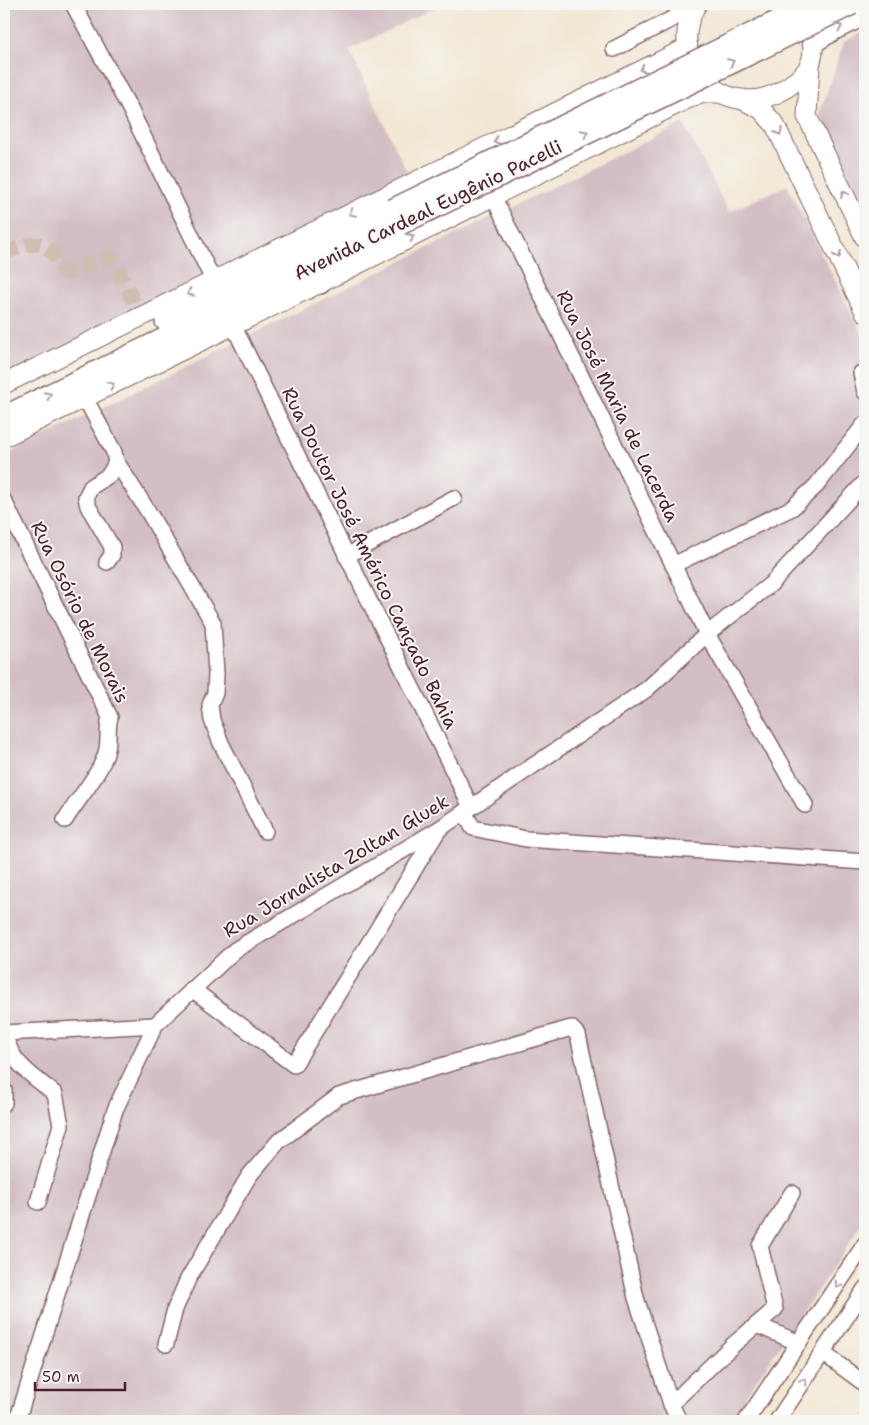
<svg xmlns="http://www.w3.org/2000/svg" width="869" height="1425" font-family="'Shantell Sans',sans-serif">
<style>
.industrial{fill:#d2bec4}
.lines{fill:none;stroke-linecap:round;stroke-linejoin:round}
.minor-tunnel{stroke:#d0bfb1;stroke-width:15;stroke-dasharray:15 8;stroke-linecap:butt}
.minor-casing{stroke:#856566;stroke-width:18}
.major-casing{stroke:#856566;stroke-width:21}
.highway-casing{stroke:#856566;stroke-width:24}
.minor{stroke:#fff;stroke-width:15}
.major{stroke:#fff;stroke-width:19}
.highway{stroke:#fff;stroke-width:21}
.highway-bridge-casing{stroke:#856566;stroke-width:24;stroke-linecap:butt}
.highway-bridge{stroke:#fff;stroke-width:21}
.oneway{stroke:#ae9aa0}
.labels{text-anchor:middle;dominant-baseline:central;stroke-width:4;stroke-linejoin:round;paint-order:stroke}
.street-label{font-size:19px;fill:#4a1f2b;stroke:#f6f6f2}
</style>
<rect width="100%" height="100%" fill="#f6f6f2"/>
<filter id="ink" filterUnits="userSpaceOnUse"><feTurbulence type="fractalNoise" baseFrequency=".02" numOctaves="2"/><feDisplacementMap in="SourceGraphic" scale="10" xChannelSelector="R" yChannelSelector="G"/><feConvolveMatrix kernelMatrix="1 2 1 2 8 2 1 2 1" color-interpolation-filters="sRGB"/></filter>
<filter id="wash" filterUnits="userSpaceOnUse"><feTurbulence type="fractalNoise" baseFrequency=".0096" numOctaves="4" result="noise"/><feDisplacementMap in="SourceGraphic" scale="20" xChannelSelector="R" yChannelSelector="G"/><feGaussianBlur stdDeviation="1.12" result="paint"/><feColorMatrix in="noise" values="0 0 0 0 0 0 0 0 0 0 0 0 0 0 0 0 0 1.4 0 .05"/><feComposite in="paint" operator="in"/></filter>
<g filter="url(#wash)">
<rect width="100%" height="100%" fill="#f2e7d3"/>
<g class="industrial">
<polygon points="4,4 441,4 349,50 409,176 4,376"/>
<polygon points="865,31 865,211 820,113 844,42"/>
<polygon points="683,123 729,212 787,185 865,340 865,1220 729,1421 4,1421 4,456"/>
</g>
</g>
<g filter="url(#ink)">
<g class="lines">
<path class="minor-tunnel" d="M4 253C39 240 45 237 65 272L69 273 110 256 113 259 138 311"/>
<g class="minor-casing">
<g id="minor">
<polyline points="73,4 130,109 214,282"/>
<polyline points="614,49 695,7"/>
<polyline points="493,196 707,634 805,805"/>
<polyline points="233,325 471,807"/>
<polyline points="861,373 865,392"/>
<polyline points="85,398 114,452 116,463 109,475 91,487 86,497 88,506 112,547 112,555 107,562"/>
<polyline points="116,461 149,513 213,623 216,674 215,693 210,705 212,720 221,743 265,831"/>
<path d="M4 501 110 717C107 728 109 738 107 749 103 771 77 800 65 820"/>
<polyline points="346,556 454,498"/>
<polyline points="673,565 792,508 816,486 865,424"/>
<polyline points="464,812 473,828 526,839 865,862"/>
<polyline points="192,989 294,1065 439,829"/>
<polyline points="4,1033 155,1025"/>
<path d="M5 1033C8 1062 35 1077 55 1094L61 1125 38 1202"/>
<polyline points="4,1090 4,1103"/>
<polyline points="757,1325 799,1343"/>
<polyline points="166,1344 175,1309 188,1279 249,1176 278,1142 339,1096 571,1028 578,1035 636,1298 671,1404"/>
<polyline points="823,1353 865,1384"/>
<polyline points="17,1421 115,1110 155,1025 235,950 439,829 647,689 707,634 771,584 865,482"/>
<polyline points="679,1421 671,1404 734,1344 775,1309 760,1246 792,1193"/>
<polyline points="746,1421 865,1244"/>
<polyline points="777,1421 865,1289"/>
</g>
</g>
<g class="major-casing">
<g id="major">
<path d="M691 59C684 40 686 21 697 4"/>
<polyline points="810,66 807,116 865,238"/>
<path d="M709 85C735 106 767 104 793 83 799 79 806 72 809 66 815 56 813 39 812 28"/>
<polyline points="743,100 761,109 775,125 865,312"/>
<polyline points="4,384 687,48"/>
<polyline points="4,437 320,283 693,96 704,93 718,93"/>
</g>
</g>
<g class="highway-casing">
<g id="highway">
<polyline points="813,42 834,29 865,14"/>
<polyline points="283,294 308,284 320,283"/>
<polyline points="166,321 392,210"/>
<polyline points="4,417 400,224"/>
</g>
</g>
<use href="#minor" class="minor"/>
<use href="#major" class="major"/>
<use href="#highway" class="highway"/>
<g class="highway-bridge-casing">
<g id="highway-bridge">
<polyline points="392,210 813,4"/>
<polyline points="400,224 852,4"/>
</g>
</g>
<use href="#highway-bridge" class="highway-bridge"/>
</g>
<defs><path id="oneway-chevron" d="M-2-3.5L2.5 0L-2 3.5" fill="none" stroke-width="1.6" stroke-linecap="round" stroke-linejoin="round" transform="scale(1.25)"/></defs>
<g class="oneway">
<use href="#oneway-chevron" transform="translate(839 27) rotate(-27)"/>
<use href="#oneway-chevron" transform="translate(731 62) rotate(-26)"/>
<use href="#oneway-chevron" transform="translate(643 69) rotate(154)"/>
<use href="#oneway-chevron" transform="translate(779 132) rotate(63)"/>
<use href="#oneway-chevron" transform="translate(585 133) rotate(-26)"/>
<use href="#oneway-chevron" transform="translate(497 141) rotate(154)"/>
<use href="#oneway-chevron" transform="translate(844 194) rotate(-115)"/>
<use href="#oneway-chevron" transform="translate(352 213) rotate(154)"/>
<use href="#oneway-chevron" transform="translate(411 237) rotate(-27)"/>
<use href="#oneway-chevron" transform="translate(838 255) rotate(65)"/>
<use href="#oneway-chevron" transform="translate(190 293) rotate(154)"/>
<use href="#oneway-chevron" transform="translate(111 385) rotate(-26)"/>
<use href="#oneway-chevron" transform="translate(48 395) rotate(-26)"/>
<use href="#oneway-chevron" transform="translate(838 1285) rotate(124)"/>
<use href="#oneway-chevron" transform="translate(804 1381) rotate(-56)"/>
</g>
</g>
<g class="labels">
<g class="street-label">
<text transform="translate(428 210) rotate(-26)">Avenida Cardeal Eugênio Pacelli</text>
<text transform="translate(618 406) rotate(64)">Rua José Maria de Lacerda</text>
<text transform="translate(370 558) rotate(64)">Rua Doutor José Américo Cançado Bahia</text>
<text transform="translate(80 612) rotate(64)">Rua Osório de Morais</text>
<text transform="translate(336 866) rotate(-31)">Rua Jornalista Zoltan Gluek</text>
</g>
</g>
<rect width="869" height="1425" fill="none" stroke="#f6f6f2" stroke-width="20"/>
<path d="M35 1382v8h90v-8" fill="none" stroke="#4a1f2b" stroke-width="2.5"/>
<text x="42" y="1382" font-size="15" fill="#4a1f2b" stroke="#f6f6f2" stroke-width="4" paint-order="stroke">50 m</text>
</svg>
